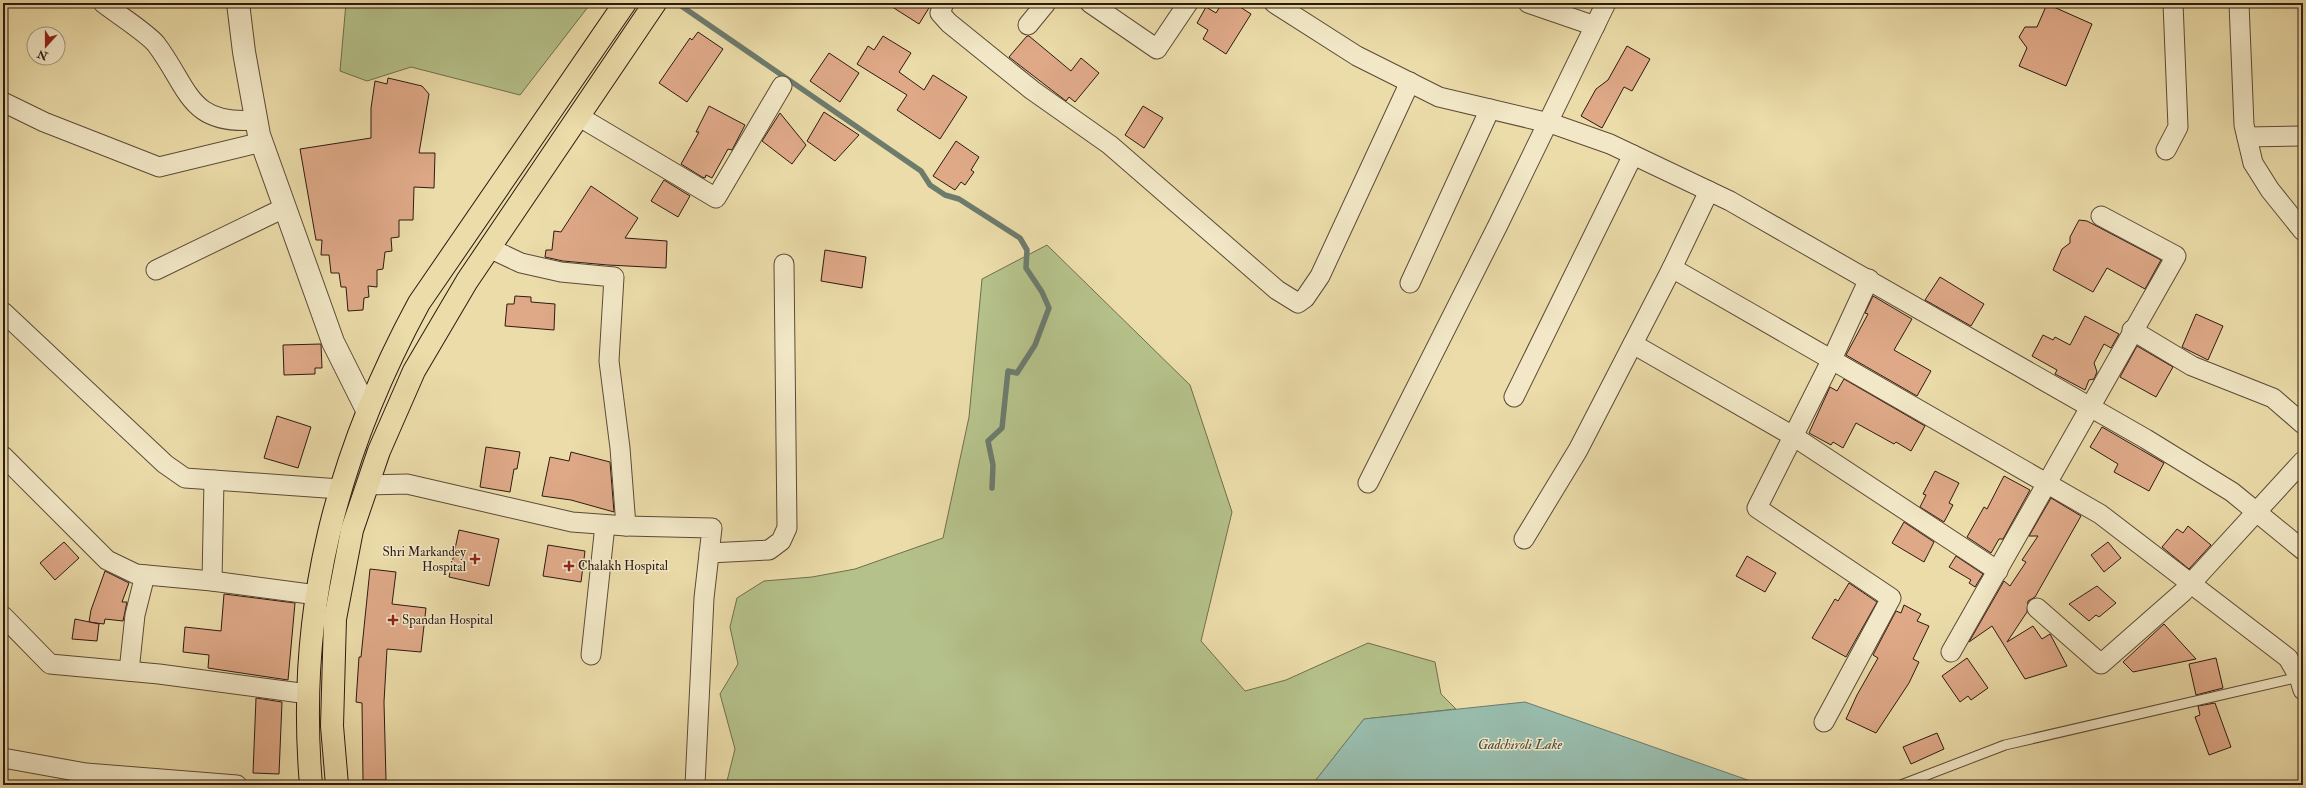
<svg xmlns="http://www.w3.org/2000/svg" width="2306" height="788" font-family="'IM FELL Double Pica',serif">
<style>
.green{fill:#b5c18a;stroke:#716e4e}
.water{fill:#98bbab;stroke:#6d7b6d}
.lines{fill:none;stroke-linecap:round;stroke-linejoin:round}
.stream{stroke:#6d7b6d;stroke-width:5.5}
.building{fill:#dfa988;stroke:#2d1a11}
.service-casing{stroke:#5c4a37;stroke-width:11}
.minor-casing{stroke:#5c4a37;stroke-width:21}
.tertiary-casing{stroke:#5c4a37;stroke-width:24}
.trunk-casing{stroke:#2d1a11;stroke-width:24}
.service{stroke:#f2e8c7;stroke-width:9}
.minor{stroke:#f2e8c7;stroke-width:19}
.tertiary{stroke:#f2e8c7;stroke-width:22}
.trunk{stroke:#ebdca9;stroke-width:22}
.poi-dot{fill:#8f2418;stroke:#f2e8c7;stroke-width:1.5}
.labels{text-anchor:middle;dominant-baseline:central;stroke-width:3;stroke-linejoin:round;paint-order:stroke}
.poi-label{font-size:13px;fill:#2d1a11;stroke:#f2e8c7;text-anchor:start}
.water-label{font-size:14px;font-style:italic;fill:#4d4a3f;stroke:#f2e8c7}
</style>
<rect width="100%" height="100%" fill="#ebdca9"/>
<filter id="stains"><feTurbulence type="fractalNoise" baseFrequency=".005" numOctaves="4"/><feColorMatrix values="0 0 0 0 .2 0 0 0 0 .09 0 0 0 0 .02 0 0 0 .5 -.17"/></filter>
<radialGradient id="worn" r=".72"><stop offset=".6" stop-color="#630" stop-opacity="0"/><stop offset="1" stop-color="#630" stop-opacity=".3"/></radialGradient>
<g class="green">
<polygon points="346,3 591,3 520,95 411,67 367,81 340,71"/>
<polygon points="1047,245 1190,385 1232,512 1201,641 1245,691 1286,680 1368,643 1435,662 1441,694 1456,709 1364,719 1312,785 726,785 735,749 720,694 738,664 730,627 737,598 764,581 812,577 855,569 943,538 969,417 982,279"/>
</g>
<polygon class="water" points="1525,702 1762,785 1312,785 1364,719"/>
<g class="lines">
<polyline class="stream" points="677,3 921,171 930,185 945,195 959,199 1020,238 1027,250 1026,268 1042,292 1049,308 1035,345 1017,373 1008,371 1002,428 988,441 993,465 992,488"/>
</g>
<g class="building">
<polygon points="886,3 932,3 919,24"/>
<polygon points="1222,3 1234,3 1251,14 1226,54 1203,39 1208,30 1197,23 1206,7 1216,13"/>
<polygon points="2047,4 2092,24 2066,86 2019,66 2027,48 2019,37 2025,27 2037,27"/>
<polygon points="698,32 723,49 687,102 659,83 690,38 692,40"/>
<polygon points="883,36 911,53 899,72 924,90 933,75 967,97 940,139 897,110 907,95 857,64 868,46 874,50"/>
<polygon points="1027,36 1029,36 1071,71 1081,58 1099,73 1075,102 1069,97 1066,101 1009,57"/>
<polygon points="1627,46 1650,59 1632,91 1624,87 1602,128 1581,116 1596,89 1608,80"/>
<polygon points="829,53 859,73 840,102 810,81"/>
<polygon points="388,78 422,86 429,94 419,153 435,153 434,188 414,187 413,220 399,220 399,237 391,238 392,251 385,252 383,269 377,270 377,287 368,286 369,297 364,298 363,310 348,311 346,287 341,287 339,273 331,273 329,255 321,255 322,240 316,240 300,149 371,138 371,108 375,81 387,84"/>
<polygon points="709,106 745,125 732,150 728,149 712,178 706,175 705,178 702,177 681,164 699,132 696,132"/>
<polygon points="1143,106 1163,118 1144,148 1125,135"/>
<polygon points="824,112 859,135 835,161 807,141"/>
<polygon points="780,113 806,145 792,164 762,141"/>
<polygon points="956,141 979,157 971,170 974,172 965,185 961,182 955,190 933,176"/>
<polygon points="664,180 690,196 678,217 651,201"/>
<polygon points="591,186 638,218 625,238 667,241 666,268 608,265 563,261 545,257 546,250 552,250 554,231 561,232"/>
<polygon points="2079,220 2087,221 2161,260 2145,289 2107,268 2093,292 2053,270 2062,249 2070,243 2070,237"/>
<polygon points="825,250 866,257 862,288 821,281"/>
<polygon points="1940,277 1984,304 1971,326 1925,300"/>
<polygon points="515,296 531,297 531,302 555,304 554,330 505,326 507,304 514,304"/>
<polygon points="1873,296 1912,319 1894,350 1931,371 1917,396 1846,355 1868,314 1865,313"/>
<polygon points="2196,314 2223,326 2208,360 2182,347"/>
<polygon points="2085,316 2119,334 2111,348 2104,344 2094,363 2097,372 2094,379 2089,380 2085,390 2055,374 2057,370 2032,356 2043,335 2053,340 2055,337 2070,345"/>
<polygon points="321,344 322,368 315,368 315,374 284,375 283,345"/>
<polygon points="2137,346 2173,367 2156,397 2120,377"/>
<polygon points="1844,379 1925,426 1911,451 1896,442 1894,444 1856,423 1843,448 1833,442 1831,445 1809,433 1830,387 1837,391"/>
<polygon points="277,416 311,427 298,468 264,458"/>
<polygon points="2102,427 2164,463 2149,491 2114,472 2118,464 2090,447"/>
<polygon points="486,447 520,452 517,469 514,469 510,492 480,487"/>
<polygon points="571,452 610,462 614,512 571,500 542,496 550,457 569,461"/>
<polygon points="1935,471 1959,483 1949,503 1953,505 1944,522 1920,507 1926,495 1923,494"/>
<polygon points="2004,476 2030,490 2003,539 1999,539 1991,553 1967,537 1984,507 1987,509"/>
<polygon points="2051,498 2081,516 2035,597 2028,601 2027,612 2007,642 2033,626 2042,639 2050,634 2067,666 2025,679 1992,626 1969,642 2004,581 2010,586 2026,562 2022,560 2038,536 2029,536"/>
<polygon points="1904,522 1934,542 1924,562 1892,543"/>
<polygon points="2188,526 2211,545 2189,569 2162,547 2177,529 2183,533"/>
<polygon points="459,530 499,539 489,586 449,577"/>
<polygon points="64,542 79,558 55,580 40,563"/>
<polygon points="2108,542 2121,558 2104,572 2091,555"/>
<polygon points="548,545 585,551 581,582 543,576"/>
<polygon points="1747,556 1776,573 1765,592 1736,576"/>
<polygon points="1956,556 1983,574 1975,587 1969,583 1971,580 1949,567"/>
<polygon points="370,569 396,572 392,604 426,608 421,652 387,649 384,702 386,780 363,780 362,703 356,702 359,657 361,657"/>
<polygon points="105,571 129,583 122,602 127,602 123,621 105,619 104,624 89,622 91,610"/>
<polygon points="1849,583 1877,602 1846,657 1812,638 1835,599 1838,601"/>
<polygon points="2097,586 2116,603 2099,617 2096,615 2089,621 2069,604"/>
<polygon points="224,594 295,603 288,680 208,668 209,655 183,652 185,627 221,631"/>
<polygon points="1904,605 1921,614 1917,621 1929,626 1913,659 1919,662 1909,683 1876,733 1846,719 1857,695 1878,658 1873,655 1896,611 1901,613"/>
<polygon points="75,619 99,624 97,641 72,639"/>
<polygon points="2164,624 2196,659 2133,672 2123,662"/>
<polygon points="1967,658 1988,688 1971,700 1968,696 1960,702 1942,676"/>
<polygon points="2216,658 2223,688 2196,695 2189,664"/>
<polygon points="256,698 282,702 279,774 253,773"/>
<polygon points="2215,703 2231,747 2209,755 2195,717 2200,715 2198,706"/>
<polygon points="1937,733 1944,749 1911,764 1903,747"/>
</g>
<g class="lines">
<g class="service-casing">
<polyline id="service" points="1901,785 2005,745 2299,677"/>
</g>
<g class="minor-casing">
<g id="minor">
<path d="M103 3C116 13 147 33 156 44 190 89 188 126 257 120"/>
<polyline points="944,3 940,13 949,23 1032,90 1110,145 1277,290 1298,303 1305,298 1320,276 1410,82"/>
<polyline points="1090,3 1157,49 1188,3"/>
<polyline points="1274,3 1357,56 1439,97 1553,124 1610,144 1730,201 2146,439 2232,492 2303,550"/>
<polyline points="1528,3 1595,26"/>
<polyline points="2239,3 2244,125 2253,163 2270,190 2303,231"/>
<polyline points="1028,25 1046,3"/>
<polyline points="3,102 44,122 159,167 262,142"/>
<polyline points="578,116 716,198 782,86"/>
<polyline points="2247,137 2303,136"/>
<polyline points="2166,150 2178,127 2173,3"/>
<polyline points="489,248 521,263 561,272 614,277 609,361 620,448 626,526"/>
<polyline points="1672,268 2100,514 2288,658 2299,677 2303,690"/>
<polyline points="156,270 284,208"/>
<polyline points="1410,283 1490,109"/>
<polyline points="3,312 165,464 185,478 340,489"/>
<polyline points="2132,330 2192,366 2273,398 2303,424"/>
<polyline points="1633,344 1793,436 1998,571"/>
<polyline points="1514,397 1633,155"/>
<polyline points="3,456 107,560 136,574 212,581 317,595"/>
<polyline points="1368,483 1498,225 1606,3"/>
<polyline points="367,485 407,484 572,522 626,526 712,528 704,598 695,785"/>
<polyline points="1524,539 1578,450 1672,268 1709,191"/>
<polyline points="709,553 769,550 781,541 787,528 784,264"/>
<polyline points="212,581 214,480"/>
<polyline points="2037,608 2101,664 2183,592 2303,461"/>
<polyline points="3,616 50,664 159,674 308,694"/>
<polyline points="1951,652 2176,256 2101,216"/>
<polyline points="591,655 605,525"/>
<polyline points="129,671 135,615 145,575"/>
<polyline points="1824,722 1891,598 1757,508 1832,359 1869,279"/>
<polyline points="3,758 86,773 237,785"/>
</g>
</g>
<g class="tertiary-casing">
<polyline id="tertiary" points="238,3 244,52 259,135 333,342 367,410"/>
</g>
<g class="trunk-casing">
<g id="trunk">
<path d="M311 785C296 611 336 456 419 303L625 3"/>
<polyline points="337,785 332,726 335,619 352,530 379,451 414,371 467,281 655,3"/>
</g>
</g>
<use href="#service" class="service"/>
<use href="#minor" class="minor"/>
<use href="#tertiary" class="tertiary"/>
<use href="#trunk" class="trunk"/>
</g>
<g class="poi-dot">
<path d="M473 553h4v4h4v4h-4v4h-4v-4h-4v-4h4z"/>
<path d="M567 560h4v4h4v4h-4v4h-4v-4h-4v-4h4z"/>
<path d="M391 614h4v4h4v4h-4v4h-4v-4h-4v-4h4z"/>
</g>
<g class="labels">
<g class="poi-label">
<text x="466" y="552" text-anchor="end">Shri Markandey<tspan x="466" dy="15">Hospital</tspan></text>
<text x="578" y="566">Chalakh Hospital</text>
<text x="402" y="620">Spandan Hospital</text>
</g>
<g class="water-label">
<text x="1520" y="744">Gadchiroli Lake</text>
</g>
</g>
<rect width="2306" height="788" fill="none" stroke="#ebdca9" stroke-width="16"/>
<rect x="4" y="4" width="2298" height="780" fill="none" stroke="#2d1a11" stroke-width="2"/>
<rect x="8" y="8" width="2290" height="772" fill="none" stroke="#2d1a11"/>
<g transform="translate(46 46) rotate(201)"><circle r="19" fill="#f2e8c7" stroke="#a3967e"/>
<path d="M0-3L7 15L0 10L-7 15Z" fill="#8f2418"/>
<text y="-6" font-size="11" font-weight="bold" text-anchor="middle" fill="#2d1a11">N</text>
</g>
<rect width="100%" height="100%" filter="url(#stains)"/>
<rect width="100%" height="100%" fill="url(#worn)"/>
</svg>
